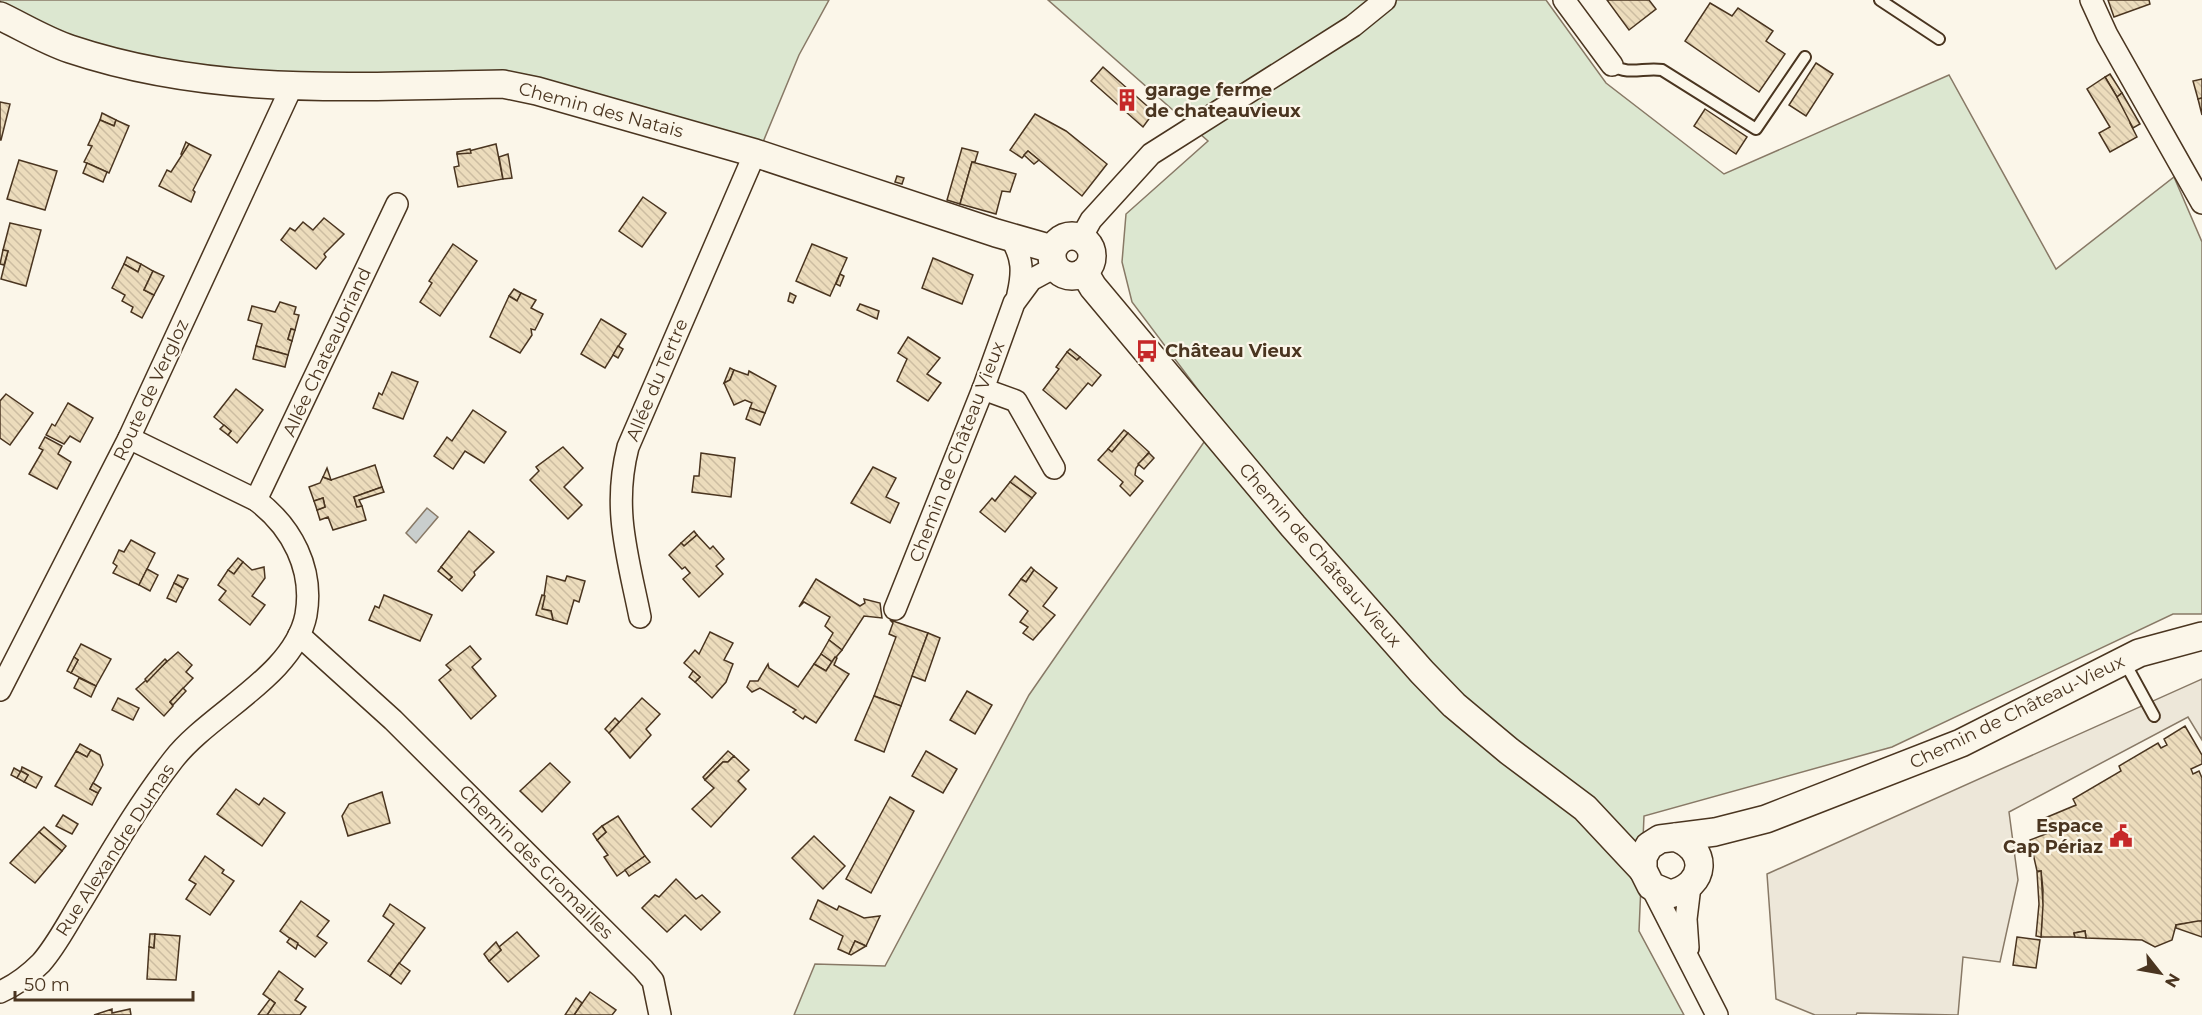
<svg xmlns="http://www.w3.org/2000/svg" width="2202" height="1015" font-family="Montserrat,sans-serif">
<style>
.green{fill:#dce7d0;stroke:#887966;stroke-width:1.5}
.parking{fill:#ede7d9;stroke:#887966;stroke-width:1.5}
.water{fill:#c9cecd;stroke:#887966;stroke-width:1.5}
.building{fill:url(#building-back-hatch);stroke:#4a3520;stroke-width:1.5}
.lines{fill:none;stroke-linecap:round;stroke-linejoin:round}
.service-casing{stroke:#4a3520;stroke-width:14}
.minor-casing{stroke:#4a3520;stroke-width:24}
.tertiary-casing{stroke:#4a3520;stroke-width:30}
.service{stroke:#fbf6e9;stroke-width:10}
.minor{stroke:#fbf6e9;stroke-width:21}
.tertiary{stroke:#fbf6e9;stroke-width:27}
.labels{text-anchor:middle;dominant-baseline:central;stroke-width:4.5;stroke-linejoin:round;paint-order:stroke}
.poi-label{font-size:18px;font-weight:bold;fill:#4a3520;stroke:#fbf6e9;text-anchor:start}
.street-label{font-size:18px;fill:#4a3520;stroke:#fbf6e9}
</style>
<defs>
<pattern id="building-back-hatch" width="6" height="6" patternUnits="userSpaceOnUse" patternTransform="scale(1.5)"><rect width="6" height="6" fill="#ecdcbc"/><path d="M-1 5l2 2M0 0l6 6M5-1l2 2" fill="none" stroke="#ccbda1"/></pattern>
</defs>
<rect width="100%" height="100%" fill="#fbf6e9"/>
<g class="green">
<polygon points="0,0 829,0 799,55 761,147 528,75 480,71 306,76 157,62 66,36 0,5"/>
<polygon points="1048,0 1546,0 1606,83 1724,174 1949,75 2056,269 2174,177 2202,242 2202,614 2173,614 1892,747 1644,816 1639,931 1684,1015 794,1015 815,964 885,966 1029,695 1220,419 1132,302 1122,262 1126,214 1208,141"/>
</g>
<polygon class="parking" points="2202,679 2202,740 2188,717 2009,812 2018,880 2000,962 1963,957 1958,1015 1857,1013 1856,1015 1815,1015 1776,999 1767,874"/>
<polygon class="water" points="427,508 438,517 416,543 406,533"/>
<g class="building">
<polygon points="1607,0 1649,0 1656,9 1629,30"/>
<polygon points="2108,0 2149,0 2150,4 2114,17"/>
<polygon points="1710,3 1732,16 1738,8 1773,31 1766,41 1785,54 1759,92 1685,41"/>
<polygon points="1816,63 1833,74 1806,116 1789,105"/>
<polygon points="1103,67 1154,112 1143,127 1091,81"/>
<polygon points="2110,74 2122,93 2117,97 2105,77"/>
<polygon points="2105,77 2132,122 2130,123 2137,137 2110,152 2099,133 2110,127 2087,89"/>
<polygon points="2202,79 2202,98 2198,99 2193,81"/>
<polygon points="2122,93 2140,124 2133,128 2117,97"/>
<polygon points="2202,98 2202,115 2198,99"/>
<polygon points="0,102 10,104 1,140 0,140"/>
<polygon points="1705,109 1747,137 1736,154 1694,126"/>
<polygon points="102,113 116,120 114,126 100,120"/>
<polygon points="1035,114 1066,131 1107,164 1082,196 1028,151 1022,158 1010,150"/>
<polygon points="100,120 114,126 116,120 129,126 109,173 84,162 92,146 88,145"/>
<polygon points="186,142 189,144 183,156 181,154"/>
<polygon points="189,144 211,155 193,190 195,192 191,202 159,186 167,170 171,172"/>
<polygon points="496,144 503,179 458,187 454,167 459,166 457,154"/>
<polygon points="962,148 978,152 975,162 972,162 960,204 947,200"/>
<polygon points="470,149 471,153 457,154 457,152"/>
<polygon points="1028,151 1039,160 1034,164 1024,155"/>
<polygon points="508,154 512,178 503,179 499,157"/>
<polygon points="19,160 57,171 45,210 7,199"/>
<polygon points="972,162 1016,174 1010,192 1002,191 996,214 960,204"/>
<polygon points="87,163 107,172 103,182 83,173"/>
<polygon points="897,176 904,178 902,184 895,182"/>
<polygon points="643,197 666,213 642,247 619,231"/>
<polygon points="324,218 344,234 324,254 326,257 316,269 281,240 290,228 295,231 303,222 313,230"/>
<polygon points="10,223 41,230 26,286 1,279 8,251 3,250"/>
<polygon points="453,244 477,261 440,316 420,302 432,283 429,281"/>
<polygon points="812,244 847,258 830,296 796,281"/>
<polygon points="3,250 8,251 4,265 0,264"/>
<polygon points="127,257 141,264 138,272 124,264"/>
<polygon points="933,258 973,275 962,304 922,288"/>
<polygon points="124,264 138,272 141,264 153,271 144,290 154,295 142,318 131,312 133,307 122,301 125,295 112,288"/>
<polygon points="153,271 164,276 154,295 144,290"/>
<polygon points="840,274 844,276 840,286 836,284"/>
<polygon points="514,289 521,293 517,301 509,296"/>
<polygon points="521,293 536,300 531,308 543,314 535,330 531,329 532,335 520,353 490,337 509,296 517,301"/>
<polygon points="790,293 796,296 793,303 788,301"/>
<polygon points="280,302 296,307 294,314 299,315 295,330 291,329 288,339 292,341 288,355 256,346 262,324 248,320 252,306 275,312"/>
<polygon points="860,304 879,311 877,319 857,310"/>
<polygon points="601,319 626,334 605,368 581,354"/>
<polygon points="291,329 295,330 292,341 288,339"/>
<polygon points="908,337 940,358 927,374 941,383 928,401 897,381 907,359 898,353"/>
<polygon points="256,346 288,355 285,367 253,359"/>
<polygon points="618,346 623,349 618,358 613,355"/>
<polygon points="1070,349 1080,357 1077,360 1067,352"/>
<polygon points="1067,352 1077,360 1080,357 1101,375 1092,386 1088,383 1066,409 1043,390 1059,369 1056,367"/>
<polygon points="730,368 734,370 730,380 724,383"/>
<polygon points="734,370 748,375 749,371 776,386 765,413 750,408 752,403 745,400 734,405 724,383 730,380"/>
<polygon points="392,372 418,382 403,419 373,408 379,393 382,395"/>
<polygon points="236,389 263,410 237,443 228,435 231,431 214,417"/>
<polygon points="6,394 33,413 10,445 0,438 0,401"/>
<polygon points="68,403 93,418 80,442 70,436 64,444 46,435 52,424 55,426"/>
<polygon points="750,408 765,413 760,425 746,419"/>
<polygon points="473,410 506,432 484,463 465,451 453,469 434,456 447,437 452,441"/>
<polygon points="224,425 231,431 228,435 220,429"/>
<polygon points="1124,430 1128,433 1112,452 1108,449"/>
<polygon points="1128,433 1149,452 1136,468 1135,475 1143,481 1130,496 1120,486 1123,482 1098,460 1108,449 1112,452"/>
<polygon points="45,437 62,446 58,454 71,462 57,489 29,474 43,450 39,448"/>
<polygon points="563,447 583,468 564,487 582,505 568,519 530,480 539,471 536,467"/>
<polygon points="701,453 735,458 731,497 692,492 694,476 699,476"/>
<polygon points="1149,453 1154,458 1144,469 1138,464"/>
<polygon points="375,465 382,487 354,497 357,507 362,506 366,520 333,530 328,517 320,520 317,510 325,507 323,498 314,501 309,487 320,483 323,477 331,480"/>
<polygon points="873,467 896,478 886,497 899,503 890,523 851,503"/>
<polygon points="327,468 331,480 323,477"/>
<polygon points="1015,476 1036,493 1032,498 1010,482"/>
<polygon points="1010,482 1032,498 1005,532 980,512 992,498 995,501"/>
<polygon points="382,487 384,492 359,500 362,506 357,507 354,497"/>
<polygon points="323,498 325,507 317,510 314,501"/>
<polygon points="469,531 494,552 474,572 475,575 462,591 449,580 452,577 441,567"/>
<polygon points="694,531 697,535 684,546 681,543"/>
<polygon points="697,535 710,549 713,546 724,559 716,566 723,574 699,597 683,579 690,573 685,567 682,569 669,555 681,543 684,546"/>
<polygon points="131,540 155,553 139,585 113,573 117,566 113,563 119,550 124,552"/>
<polygon points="238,558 243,562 234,574 228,570"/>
<polygon points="243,562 252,570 264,567 265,578 252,596 265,605 250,625 219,600 226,591 218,585 228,570 234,574"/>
<polygon points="441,567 452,577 449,580 438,571"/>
<polygon points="1031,567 1034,570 1026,582 1021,579"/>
<polygon points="147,569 158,575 150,591 139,585"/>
<polygon points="1034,570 1057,588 1043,606 1055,615 1033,640 1023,633 1028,627 1020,622 1028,611 1009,595 1021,579 1026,582"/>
<polygon points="178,575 188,579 183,588 174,583"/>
<polygon points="547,576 565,581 567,576 585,581 579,602 574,600 567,624 553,620 551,611 542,609"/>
<polygon points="816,579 860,606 865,603 864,599 880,603 882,618 864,616 842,650 829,640 833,633 825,626 830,617 804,602 799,607"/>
<polygon points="174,583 183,588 176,602 167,598"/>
<polygon points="384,595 432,615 420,641 369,620 375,606 379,608"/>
<polygon points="542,595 545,596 542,609 551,611 553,620 536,615"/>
<polygon points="890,620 928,633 901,706 874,696 896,637 889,634 893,623"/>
<polygon points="710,632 733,643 724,660 733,664 726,682 712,698 695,682 700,677 684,663 695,650 699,654"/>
<polygon points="928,633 940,638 925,681 912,676"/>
<polygon points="829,640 842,650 832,662 821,654"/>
<polygon points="81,644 111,659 96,686 71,673 78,660 74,657"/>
<polygon points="470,646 481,659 472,667 496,696 471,719 439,680 451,670 446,665"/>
<polygon points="178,652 192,665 186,672 193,678 170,702 173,706 164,716 136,689"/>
<polygon points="821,654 832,662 826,671 814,664"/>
<polygon points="74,657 78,660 71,673 67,671"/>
<polygon points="835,657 837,658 834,665 849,674 816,723 805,716 803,719 793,712 796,710 760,688 752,692 747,687 750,681 758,681 768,664 769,668 798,687 814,664 826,671"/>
<polygon points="165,659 167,661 147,682 145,679"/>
<polygon points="693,671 700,677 695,682 689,677"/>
<polygon points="79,678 96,686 91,697 74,688"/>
<polygon points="183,688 186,691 173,705 170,702"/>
<polygon points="967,691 992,705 975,734 950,720"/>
<polygon points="874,696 901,706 884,752 855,740"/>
<polygon points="118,698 139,708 133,720 112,710"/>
<polygon points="642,698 660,714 646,729 651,735 630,758 609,733"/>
<polygon points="615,718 619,722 609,733 605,729"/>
<polygon points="2185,726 2202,755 2202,764 2191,769 2193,774 2199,771 2202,778 2202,921 2176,925 2172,940 2155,947 2142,940 2086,938 2085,931 2074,933 2075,937 2041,937 2043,890 2041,871 2037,871 2030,840 2051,832 2045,818 2076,805 2073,799 2121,771 2119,766 2158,743 2161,748 2167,745 2164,739"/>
<polygon points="80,744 91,750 87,757 76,751"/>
<polygon points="91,750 100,755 103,765 90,789 98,793 92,805 55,786 76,751 87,757"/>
<polygon points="728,751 734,756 728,762 723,762 705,780 703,777"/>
<polygon points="926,751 957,769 943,793 912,776"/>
<polygon points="734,756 749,770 738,781 746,789 711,827 692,809 714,788 705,780 723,762 728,762"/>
<polygon points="550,763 570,782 542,812 520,791"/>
<polygon points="22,767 42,777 36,788 24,782 28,775 21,771"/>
<polygon points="14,768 21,772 17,778 11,775"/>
<polygon points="21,771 28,775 24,782 17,778"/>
<polygon points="93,783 101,788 98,793 90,789"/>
<polygon points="236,789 259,805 264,798 285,813 262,846 217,814"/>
<polygon points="382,792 390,823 348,836 342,816 349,804"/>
<polygon points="890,797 914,811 871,893 846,879"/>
<polygon points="63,815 78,824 72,834 56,826"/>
<polygon points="618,816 645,856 617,876 604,857 608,855 597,840 606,832 602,826"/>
<polygon points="602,826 606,832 597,840 593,834"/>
<polygon points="44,827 66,846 62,851 39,832"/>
<polygon points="39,832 62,851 35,883 10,863"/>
<polygon points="814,836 845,866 823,889 792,858"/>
<polygon points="205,856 224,870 222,873 234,881 210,915 186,899 196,884 189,880"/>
<polygon points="645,856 650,862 629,876 625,870"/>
<polygon points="2041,871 2043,905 2041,937 2036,936 2039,904 2037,872"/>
<polygon points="676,879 696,899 702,895 720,912 701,930 685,915 667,932 642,908 655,895 659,897"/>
<polygon points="818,900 837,910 839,906 864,918 880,916 866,946 855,941 849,954 838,949 843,936 810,919"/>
<polygon points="301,901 329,921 317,936 327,943 315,957 280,931"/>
<polygon points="390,904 425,928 390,976 368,961 394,924 383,916"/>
<polygon points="2198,921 2202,921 2202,937 2176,928 2176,925"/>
<polygon points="2085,931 2086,938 2075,937 2074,933"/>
<polygon points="517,932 539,956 508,982 489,961 501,950 499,947"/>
<polygon points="150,934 155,934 154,948 149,947"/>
<polygon points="155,934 180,936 176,980 147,979 149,947 154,948"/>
<polygon points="2017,937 2040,940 2036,968 2013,965"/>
<polygon points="290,938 298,943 296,949 287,942"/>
<polygon points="855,941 866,946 851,955 849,954"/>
<polygon points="496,942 501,950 489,961 484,954"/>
<polygon points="399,963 410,971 401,984 390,976"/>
<polygon points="279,971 303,989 295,1000 306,1007 300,1015 267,1015 275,1003 263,994"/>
<polygon points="590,992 616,1010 612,1015 574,1015"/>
<polygon points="576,998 582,1003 574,1015 565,1015"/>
<polygon points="270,999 275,1003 267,1015 258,1015"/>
<polygon points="112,1009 112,1013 130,1009 131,1015 94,1015"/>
</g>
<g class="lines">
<g class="service-casing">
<g id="service">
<polyline points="1880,0 1939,39"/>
<path d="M1612 65C1629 76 1644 67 1662 70L1756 129 1805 57"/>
<polyline points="2124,661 2154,716"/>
</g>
</g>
<g class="minor-casing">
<g id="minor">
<polyline points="1564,0 1612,65"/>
<polyline points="2091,0 2107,35 2202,203"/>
<path d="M1011 238C1023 258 1023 272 1018 294"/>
<polyline points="1081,238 1091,220 1151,154 1353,26 1385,0"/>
<polyline points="983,389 1016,401 1054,468"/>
<polyline points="256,500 397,204"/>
<polyline points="895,609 983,389 1014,303 1031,280 1055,267"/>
<path d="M640 617C628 557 612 509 628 447L755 153"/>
<polyline points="299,635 393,720 643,969 653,981 660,1015"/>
<polyline points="0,690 129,438 292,86"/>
<polyline points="1651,886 1717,1015"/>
<polyline points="1688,948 1686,919 1690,886"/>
<path d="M0 992C14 986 30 974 41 963 57 945 68 922 81 902 110 854 138 805 173 760 209 713 294 676 306 615 314 569 292 527 256 500L129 438"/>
</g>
</g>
<g class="tertiary-casing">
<g id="tertiary">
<path d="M0 16C23 27 46 41 70 49 214 97 354 86 503 84L537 91 755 153 996 233 1052 249"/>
<circle cx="1072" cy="256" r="20"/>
<polyline points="1084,272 1093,287 1293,526 1422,672 1454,705 1509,751 1585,808 1643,870"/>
<path d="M1674 837C1709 848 1707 886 1670 894L1651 886 1643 870V857L1649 846 1660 839 1715 832 1766 819 1961 743 2139 653 2202 636"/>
</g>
</g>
<use href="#service" class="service"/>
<use href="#minor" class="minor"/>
<use href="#tertiary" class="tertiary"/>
</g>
<defs>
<g id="building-bare" transform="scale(1.8)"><path d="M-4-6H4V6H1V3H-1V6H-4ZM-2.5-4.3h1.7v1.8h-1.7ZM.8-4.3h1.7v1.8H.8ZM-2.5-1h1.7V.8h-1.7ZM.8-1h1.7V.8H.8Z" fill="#c62828" stroke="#fbf6e9" stroke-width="2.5" paint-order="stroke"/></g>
<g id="bus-bare" transform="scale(1.8)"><path d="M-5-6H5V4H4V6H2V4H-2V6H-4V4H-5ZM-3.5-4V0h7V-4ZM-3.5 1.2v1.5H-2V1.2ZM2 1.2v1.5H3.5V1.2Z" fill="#c62828" stroke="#fbf6e9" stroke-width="2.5" paint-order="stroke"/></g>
<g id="civic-bare" transform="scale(1.8)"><path d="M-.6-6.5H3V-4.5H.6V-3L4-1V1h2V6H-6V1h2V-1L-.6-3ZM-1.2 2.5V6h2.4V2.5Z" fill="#c62828" stroke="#fbf6e9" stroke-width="2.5" paint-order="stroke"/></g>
</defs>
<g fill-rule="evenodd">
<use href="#building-bare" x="1127" y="100"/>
<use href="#bus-bare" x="1147" y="351"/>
<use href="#civic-bare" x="2121" y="836"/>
</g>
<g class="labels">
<g class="poi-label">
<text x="1145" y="90">garage ferme<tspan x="1145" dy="21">de chateauvieux</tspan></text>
<text x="1165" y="351">Château Vieux</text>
<text x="2103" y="826" text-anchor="end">Espace<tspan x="2103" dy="21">Cap Périaz</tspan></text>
</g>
<g class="street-label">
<text transform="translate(601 110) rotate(15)">Chemin des Natais</text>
<text transform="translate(327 352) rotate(-65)">Allée Chateaubriand</text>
<text transform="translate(657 380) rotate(-67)">Allée du Tertre</text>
<text transform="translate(151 390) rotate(-65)">Route de Vergloz</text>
<text transform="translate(957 452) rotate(-69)">Chemin de Château Vieux</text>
<text transform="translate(1320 555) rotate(49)">Chemin de Château-Vieux</text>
<text transform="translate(2017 712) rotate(-26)">Chemin de Château-Vieux</text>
<text transform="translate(115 850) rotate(-57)">Rue Alexandre Dumas</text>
<text transform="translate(536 862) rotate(45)">Chemin des Gromailles</text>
</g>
</g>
<g transform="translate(2160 973) rotate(121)" stroke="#fbf6e9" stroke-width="4.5" paint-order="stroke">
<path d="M0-4.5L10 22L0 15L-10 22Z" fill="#4a3520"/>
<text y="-9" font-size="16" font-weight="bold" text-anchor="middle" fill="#4a3520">N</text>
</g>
<path d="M15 991v9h178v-9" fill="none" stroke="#4a3520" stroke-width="3"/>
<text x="24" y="991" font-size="18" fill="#4a3520" stroke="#fbf6e9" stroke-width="4.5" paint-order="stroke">50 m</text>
</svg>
